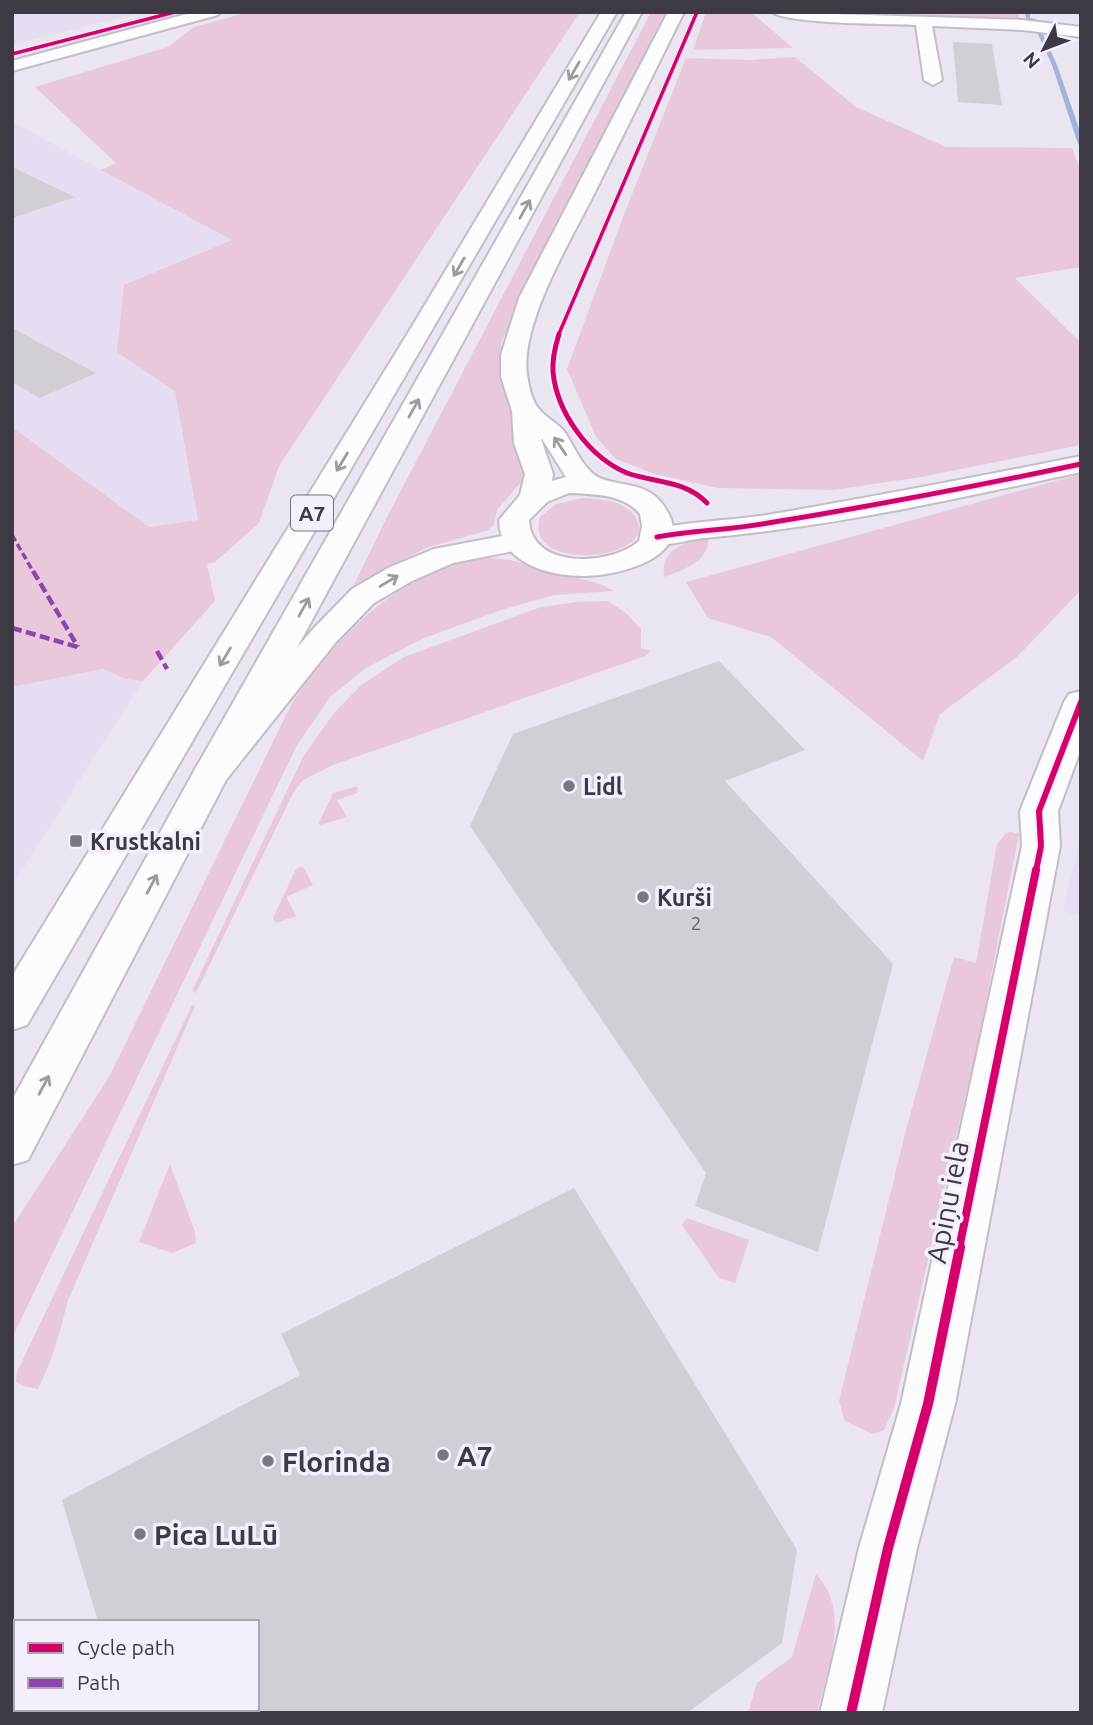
<svg xmlns="http://www.w3.org/2000/svg" width="1093" height="1725" font-family="Ubuntu,sans-serif">
<style>
.built{fill:#e7ddf2}
.green{fill:#e9c8db}
.lines{fill:none;stroke-linecap:round;stroke-linejoin:round}
.stream{fill:#a2b3d9;fill-rule:evenodd}
.building{fill:#d3cdd6}
.minor-casing{stroke:#c2bec7;stroke-width:4}
.secondary-casing{stroke:#c2bec7;stroke-width:4}
.trunk-casing{stroke:#c2bec7;stroke-width:4}
.motorway-casing{stroke:#c2bec7;stroke-width:4}
.minor{fill:#fcfbfd;fill-rule:evenodd}
.secondary{fill:#fcfbfd;fill-rule:evenodd}
.trunk{fill:#fcfbfd;fill-rule:evenodd}
.motorway{fill:#fcfbfd;fill-rule:evenodd}
.quiet-far1{stroke:#8e44ad;stroke-width:3.5;stroke-dasharray:7 3.5;stroke-linecap:butt}
.quiet{stroke:#8e44ad;stroke-width:4.5;stroke-dasharray:10 4.5;stroke-linecap:butt}
.cycleway-far4-casing{stroke:#f5effd;stroke-width:5}
.cycleway-far3-casing{stroke:#f5effd;stroke-width:9}
.cycleway-far2-casing{stroke:#f5effd;stroke-width:10}
.cycleway-far1-casing{stroke:#f5effd;stroke-width:12}
.cycleway-casing{stroke:#f5effd;stroke-width:14}
.cycleway-far4{stroke:#d6006c;stroke-width:3.5}
.cycleway-far3{stroke:#d6006c;stroke-width:5}
.cycleway-far2{stroke:#d6006c;stroke-width:6}
.cycleway-far1{stroke:#d6006c;stroke-width:8}
.cycleway{stroke:#d6006c;stroke-width:10}
.oneway{stroke:#9d9aa0}
.poi-dot{fill:#7b7680;stroke:#f5effd;stroke-width:2.5}
.labels{text-anchor:middle;dominant-baseline:central;stroke-width:7;stroke-linejoin:round;paint-order:stroke}
.number-label{font-size:19px;fill:#656069}
.shield{fill:#f5effd;stroke:#75707b;stroke-width:2}
.shield-label{font-size:21px;font-weight:bold;fill:#3e3a43}
.poi-label{font-size:23px;font-weight:bold;fill:#3e3a43;stroke:#f5effd;text-anchor:start}
.near-street-label{font-size:28px;fill:#3e3a43;stroke:#f5effd}
.near-poi-label{font-size:28px;font-weight:bold;fill:#3e3a43;stroke:#f5effd;text-anchor:start}
</style>
<rect width="100%" height="100%" fill="#ebe5f1"/>
<g class="built">
<polygon points="12,12 145,12 12,45"/>
<polygon points="12,122 233,240 117,352 175,391 198,520 149,527 12,427"/>
<polygon points="103,669 125,679 143,681 12,886 12,687"/>
<polygon points="1081,834 1081,916 1063,911"/>
</g>
<g class="green">
<polygon points="249,12 580,12 279,466 259,523 215,562 207,564 215,601 143,681 125,679 103,669 12,687 12,427 149,527 198,520 175,391 117,352 124,285 232,240 101,170 116,163 35,87 168,47 194,27"/>
<polygon points="651,12 665,12 501,342 502,378 513,414 523,470 522,481 497,510 494,525 489,530 426,548 354,585 385,521"/>
<polygon points="706,12 752,13 793,48 693,50"/>
<polygon points="792,12 1019,12 1019,22 818,15"/>
<polygon points="795,57 856,107 946,147 1072,148 1081,172 1081,267 1015,278 1081,343 1081,445 921,477 833,490 718,488 655,474 616,459 596,437 567,369 625,212 686,58 751,60"/>
<polygon points="1081,474 1081,590 1018,656 940,714 923,761 771,637 708,618 686,582"/>
<path d="M582 498C600 499 625 500 636 518 661 561 522 574 540 517L556 504Z"/>
<path d="M709 536C709 562 685 569 664 577 660 548 686 542 709 536Z"/>
<path d="M491 558 510 560 600 584 614 591 554 595 504 609 424 638 366 668 330 697 297 745 12 1338V1227L109 1077 292 703C328 650 371 600 431 574L429 570 453 562Z"/>
<polygon points="608,601 626,613 641,629 641,648 651,651 645,656 333,765 303,780 293,793 196,993 192,991 303,757 334,713 360,686 404,657 541,607 577,602"/>
<polygon points="354,787 358,787 357,793 337,800 347,817 320,825 319,823 333,793"/>
<polygon points="1011,832 1019,834 978,1042 894,1408 884,1430 873,1434 845,1421 839,1401 907,1126 954,957 976,963 997,844 1006,833"/>
<polygon points="300,867 304,868 313,885 286,897 296,916 276,923 273,918 296,869"/>
<path d="M192 1005 195 1006 67 1303C60 1333 52 1361 38 1389L23 1386 16 1382 17 1372Z"/>
<polygon points="170,1164 195,1232 196,1243 172,1253 139,1242"/>
<polygon points="687,1218 749,1240 735,1283 719,1278 682,1225"/>
<path d="M816 1574C852 1612 827 1668 817 1713H748L757 1683 792 1657Z"/>
</g>
<g class="lines">
<polygon class="stream" points="1025,12 1030,12 1030,18 1036,19 1057,65 1081,134 1081,146 1078,144 1052,65 1032,21 1026,19"/>
</g>
<g class="building">
<polygon points="953,42 992,44 1002,105 958,102"/>
<polygon points="12,167 75,197 12,218"/>
<polygon points="12,328 96,373 40,398 12,382"/>
<polygon points="719,661 805,750 725,781 893,964 818,1252 695,1206 706,1173 470,826 513,734"/>
<polygon points="574,1188 797,1550 782,1643 687,1713 257,1713 257,1622 98,1622 62,1500 300,1375 281,1334"/>
</g>
<g class="lines">
<g class="minor-casing">
<g id="minor">
<path d="M772 12 1022 20 1081 27V37L1022 30 932 26 942 80 933 85 924 80 916 25C891 24 786 24 772 12Z"/>
<path d="M1081 456V472C956 499 831 527 704 538 685 540 665 548 646 543L642 537 646 531C687 521 727 521 767 515 872 497 977 477 1081 456Z"/>
<polygon points="1081,691 1081,749 1058,811 1060,846 955,1404 917,1548 882,1713 820,1713 859,1548 901,1404 1022,846 1020,811 1064,702 1069,694"/>
</g>
</g>
<g class="secondary-casing">
<g id="secondary">
<polygon points="194,12 221,12 218,15 12,71 12,61"/>
<path d="M668 12H684C655 71 626 129 597 188 574 235 520 322 527 374 528 384 532 402 539 409 545 417 556 422 563 430 574 444 583 472 602 479 621 486 645 483 660 501 705 554 620 577 581 576 545 575 500 562 499 520L520 495 525 474 514 443 512 411 501 377V355L519 298ZM541 439H542L566 477 552 481 553 474ZM569 493C593 494 624 494 640 514L642 526 639 541C611 566 531 570 529 520L547 502Z"/>
</g>
</g>
<g class="trunk-casing">
<g id="trunk">
<polygon points="601,12 617,12 27,1025 12,1030 12,976 408,333"/>
<polygon points="518,533 529,536 533,542 529,548 453,563 412,581 374,603 336,642 226,780 28,1160 12,1165 12,1100 198,764 314,628 352,589 390,567 434,549"/>
</g>
</g>
<g class="motorway-casing">
<polygon id="motorway" points="626,12 642,12 229,773 224,782 211,786 198,782 193,773"/>
</g>
<use href="#minor" class="minor"/>
<use href="#secondary" class="secondary"/>
<use href="#trunk" class="trunk"/>
<use href="#motorway" class="motorway"/>
<polyline class="quiet-far1" points="12,535 34,573"/>
<g class="quiet">
<polyline points="33,571 78,647"/>
<polyline points="12,628 78,647"/>
<polyline points="157,651 167,669"/>
</g>
<g class="cycleway-far4-casing">
<g id="cycleway-far4">
<polyline points="12,54 175,12"/>
<polyline points="558,336 697,12"/>
</g>
</g>
<g class="cycleway-far3-casing">
<g id="cycleway-far3">
<path d="M559 334C555 347 552 359 553 372 557 413 589 457 627 473 655 483 685 480 707 503"/>
<path d="M657 537C694 530 731 530 768 523 873 506 977 486 1081 464"/>
</g>
</g>
<g class="cycleway-far2-casing">
<polyline id="cycleway-far2" points="1036,871 1041,846 1039,811 1081,702"/>
</g>
<g class="cycleway-far1-casing">
<polyline id="cycleway-far1" points="959,1249 1036,870"/>
</g>
<g class="cycleway-casing">
<polyline id="cycleway" points="851,1713 888,1548 928,1404 960,1247"/>
</g>
<use href="#cycleway-far4" class="cycleway-far4"/>
<use href="#cycleway-far3" class="cycleway-far3"/>
<use href="#cycleway-far2" class="cycleway-far2"/>
<use href="#cycleway-far1" class="cycleway-far1"/>
<use href="#cycleway" class="cycleway"/>
</g>
<defs><path id="oneway-shaft" d="M-6 0H5M1.5-3L5.5 0L1.5 3" fill="none" stroke-width="1.6" stroke-linecap="round" stroke-linejoin="round" transform="scale(1.75)"/></defs>
<g class="oneway">
<use href="#oneway-shaft" transform="translate(574 71) rotate(120)"/>
<use href="#oneway-shaft" transform="translate(525 209) rotate(-61)"/>
<use href="#oneway-shaft" transform="translate(459 267) rotate(120)"/>
<use href="#oneway-shaft" transform="translate(414 408) rotate(-61)"/>
<use href="#oneway-shaft" transform="translate(560 446) rotate(-124)"/>
<use href="#oneway-shaft" transform="translate(342 462) rotate(121)"/>
<use href="#oneway-shaft" transform="translate(389 581) rotate(-31)"/>
<use href="#oneway-shaft" transform="translate(304 607) rotate(-61)"/>
<use href="#oneway-shaft" transform="translate(225 657) rotate(121)"/>
<use href="#oneway-shaft" transform="translate(152 884) rotate(-62)"/>
<use href="#oneway-shaft" transform="translate(44 1085) rotate(-62)"/>
</g>
<g class="poi-dot">
<circle cx="569" cy="786" r="7"/>
<rect x="69" y="834" width="14" height="14" rx="3.5"/>
<circle cx="643" cy="897" r="7"/>
<circle cx="443" cy="1455" r="7"/>
<circle cx="268" cy="1461" r="7"/>
<circle cx="140" cy="1534" r="7"/>
</g>
<g class="labels">
<g class="number-label">
<text x="696" y="923">2</text>
</g>
<rect class="shield" x="291" y="495.5" width="42" height="35" rx="5"/>
<g class="shield-label">
<text x="312" y="513">A7</text>
</g>
<g class="poi-label">
<text x="583" y="786">Lidl</text>
<text x="90" y="841">Krustkalni</text>
<text x="657" y="897">Kurši</text>
</g>
<g class="near-street-label">
<text transform="translate(947 1202) rotate(-79)">Apiņu iela</text>
</g>
<g class="near-poi-label">
<text x="457" y="1455">A7</text>
<text x="282" y="1461">Florinda</text>
<text x="154" y="1534">Pica LuLū</text>
</g>
</g>
<rect width="1093" height="1725" fill="none" stroke="#3e3a43" stroke-width="28"/>
<rect x="14" y="1620" width="245" height="91" fill="#f5effd" stroke="#aca7b3" stroke-width="2"/>
<rect x="28" y="1643" width="35" height="10" fill="#d6006c" stroke="#aca7b3" stroke-width="2"/>
<text x="77" y="1655" font-size="21" fill="#3e3a43">Cycle path</text>
<rect x="28" y="1678" width="35" height="10" fill="#8e44ad" stroke="#aca7b3" stroke-width="2"/>
<text x="77" y="1690" font-size="21" fill="#3e3a43">Path</text>
<g transform="translate(1044 49) rotate(228)" stroke="#f5effd" stroke-width="5" paint-order="stroke">
<path d="M0-5L12 26L0 18L-12 26Z" fill="#3e3a43"/>
<text y="-10" font-size="19" font-weight="bold" text-anchor="middle" fill="#3e3a43">N</text>
</g>
</svg>
